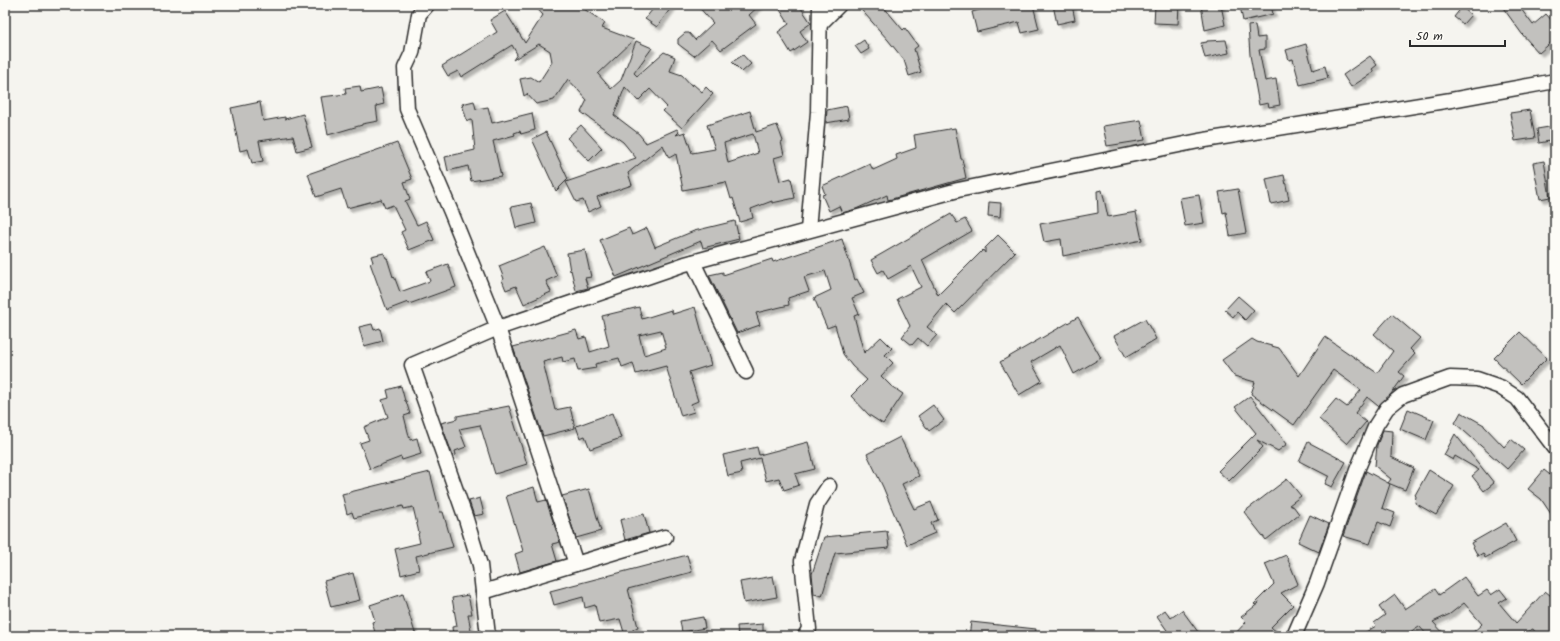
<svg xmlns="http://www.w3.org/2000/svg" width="1560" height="641" font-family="Kalam,sans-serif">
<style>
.building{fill:#c2c1be;stroke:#2b2b2b;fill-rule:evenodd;filter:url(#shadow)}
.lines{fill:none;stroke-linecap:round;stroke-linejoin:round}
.street-casing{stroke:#2b2b2b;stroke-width:17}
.street{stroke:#fdfcf7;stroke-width:14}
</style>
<defs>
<filter id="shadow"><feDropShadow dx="3.5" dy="3.5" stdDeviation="1" flood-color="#0004"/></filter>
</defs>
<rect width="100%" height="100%" fill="#f5f4ef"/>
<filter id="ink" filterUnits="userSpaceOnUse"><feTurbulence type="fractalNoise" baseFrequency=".025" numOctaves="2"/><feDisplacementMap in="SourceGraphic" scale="8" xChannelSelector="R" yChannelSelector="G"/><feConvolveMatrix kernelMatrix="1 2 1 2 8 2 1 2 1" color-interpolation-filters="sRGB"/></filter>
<g filter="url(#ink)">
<g class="building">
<path d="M534 5H578L605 23 602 28 634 40 598 74 611 89 621 80 636 41 652 48 634 73 637 76 664 52 675 57 670 71 682 75 692 86 693 84 702 92 706 87 713 94 682 128 663 111 667 107 650 89 638 101 625 87 614 115 639 134 646 143 677 129 679 132 676 135 685 132 692 153 715 149 707 125 750 111 756 132 777 125 783 141 781 142 784 155 774 158 780 181 791 178 795 198 772 203V201L751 209 753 218 740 222 733 198 731 199 726 182 683 190 676 154 669 158 663 145 628 173 632 185 597 197 601 206 588 212 583 200 576 202 566 182 636 158 623 142 581 112 587 100 568 79 554 100 536 104 527 94 524 96 520 79 531 77 539 82 552 62 550 51 539 44 513 60 517 54 512 45 461 77 458 71 448 76 442 66 497 32 490 20 505 11 525 43 543 15ZM753 134 758 153 728 163 724 143Z"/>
<polygon points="656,5 673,5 657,27 645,19"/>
<polygon points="697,5 760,5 749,15 756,24 721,50 712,40 694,56 678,44 678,39 685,33 689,33 695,40 713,23"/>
<polygon points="777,5 799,5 811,23 800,31 807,42 791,53 778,32 789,24"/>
<polygon points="857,5 882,5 903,30 905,28 918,46 914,49 921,72 909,76 904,60 888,40"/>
<polygon points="993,5 1033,5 1039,29 1022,33 1019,22 977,32 972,12 993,6"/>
<polygon points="1053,5 1072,5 1075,20 1057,24"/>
<polygon points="1155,5 1179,5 1178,24 1154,23"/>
<polygon points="1201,5 1221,5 1225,25 1205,30"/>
<polygon points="1246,5 1271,5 1273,14 1243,21 1240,6"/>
<polygon points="1501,5 1518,5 1533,25 1546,14 1555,24 1555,39 1539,53 1522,34"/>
<polygon points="1462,7 1471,15 1463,24 1454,17"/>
<polygon points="1255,25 1257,38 1265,37 1265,49 1259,50 1265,81 1276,79 1280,105 1269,107 1268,103 1259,105 1250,55 1248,26"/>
<polygon points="864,40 869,49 861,54 855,46"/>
<polygon points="1226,40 1229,53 1205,58 1201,43 1207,42 1207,41"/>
<polygon points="1306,44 1313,70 1325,66 1328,78 1300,85 1293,59 1289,60 1286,50"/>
<polygon points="743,55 751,64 742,72 732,62"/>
<polygon points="1370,56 1377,65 1372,69 1374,72 1351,87 1343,75"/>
<polygon points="360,86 361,92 381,88 384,104 376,106 378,121 362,124 362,125 328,135 321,97 346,94 345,88"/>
<polygon points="474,101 476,109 488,107 492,123 532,113 535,130 521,134 520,131 514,133 515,135 493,141 501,176 471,181 468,166 448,171 445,157 475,150 472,120 467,121 462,104"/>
<polygon points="260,102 263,121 285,117 285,119 303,114 312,147 297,151 293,136 259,141 263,161 252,163 248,149 240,151 231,108"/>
<polygon points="847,106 849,119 826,123 827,110"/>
<polygon points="1530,110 1535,138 1515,141 1510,113"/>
<polygon points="1141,120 1145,140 1107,146 1103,126"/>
<polygon points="581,125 602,148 589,161 567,138"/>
<polygon points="1555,126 1555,140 1539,143 1537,129"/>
<polygon points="955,128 961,159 962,159 966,178 888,200 887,195 856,209 842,213 839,206 829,211 822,195 825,194 822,186 870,164 873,170 897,159 896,155 916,148 914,135"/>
<polygon points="546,132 568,179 556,191 532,139"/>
<polygon points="397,143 412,179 404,182 410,199 405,201 417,225 426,221 434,240 409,250 401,232 405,230 393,205 385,208 381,199 347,208 341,189 316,197 308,174"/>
<polygon points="1544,161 1550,197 1540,199 1533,163"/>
<polygon points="1284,175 1289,200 1271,204 1266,179"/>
<polygon points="1238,189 1246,233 1230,236 1226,212 1223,213 1219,192"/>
<polygon points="1102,190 1108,217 1136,212 1142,240 1063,256 1061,239 1044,242 1040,224 1098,213 1097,191"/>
<polygon points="1199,195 1204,223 1185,226 1180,198"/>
<polygon points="989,202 1001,203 1000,217 988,216"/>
<polygon points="531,203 536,223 516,228 511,207"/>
<polygon points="951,214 957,223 965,219 972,231 922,260 938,295 983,250 985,253 985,248 998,235 1015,252 955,313 946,304 927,327 937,335 927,346 918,338 912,345 902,337 910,326 897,299 921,287 911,266 888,279 883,270 878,273 871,260"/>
<polygon points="735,221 739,239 703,248 701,241 616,277 600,240 629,228 632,235 647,228 655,247 694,231"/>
<polygon points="842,239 855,280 857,279 864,293 852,298 859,314 854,316 864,353 881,337 892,348 885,355 893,363 881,376 891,386 903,394 883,424 869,415 851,396 867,380 852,366 843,354 835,325 827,328 814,298 831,290 825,271 804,277 809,291 788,298 789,305 756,313 760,325 737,333 709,275 723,272 723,275 772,259 773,262"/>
<polygon points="545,247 557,276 546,281 551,292 524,304 516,286 506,290 502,280 504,279 499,266"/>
<polygon points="585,250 591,277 585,278 588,288 576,291 571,270 570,271 567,253"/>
<polygon points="384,253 386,258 387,258 393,277 394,276 400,292 430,281 426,272 448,264 456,287 409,304 408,302 387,310 370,263 373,262 371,256"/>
<polygon points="1238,296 1254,310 1245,320 1237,312 1233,317 1225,310"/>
<path d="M639 307 642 319 671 310 673 314 695 307 711 365 689 372 698 401 691 404 694 412 681 416 666 366 636 374 633 363 622 367 619 358 595 364 596 368 578 371 575 359 563 362 562 357 543 362 555 410 570 407 575 428 543 436 513 347 576 330 579 339 586 337 590 352 609 346 602 316ZM661 330 666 348 644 355 639 335Z"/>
<polygon points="1392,314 1420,338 1410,349 1415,354 1399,372 1404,376 1391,394 1378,406 1367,397 1355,413 1366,422 1347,444 1319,419 1336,399 1347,407 1361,390 1333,370 1294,425 1251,394 1255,382 1234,376 1222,360 1252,339 1257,342 1279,348 1299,376 1325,337 1377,373 1393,351 1374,334"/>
<polygon points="1078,317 1101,358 1074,374 1060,345 1031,362 1042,381 1019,395 1000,362"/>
<polygon points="1145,319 1156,339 1126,357 1114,336"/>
<polygon points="372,324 374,330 380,328 383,341 364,346 359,327"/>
<polygon points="1520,332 1547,358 1521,384 1494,358"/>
<polygon points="401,386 405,401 406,401 410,414 404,416 410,440 417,438 421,454 402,460 401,457 370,469 360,443 369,440 364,427 388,417 382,400 389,398 387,390"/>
<polygon points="1250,396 1287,444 1278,451 1257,440 1263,447 1229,481 1218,471 1256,433 1235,407"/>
<polygon points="933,405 944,420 929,431 918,416"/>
<polygon points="509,406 527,464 495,474 480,425 459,429 466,447 455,451 456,455 453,456 441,423 457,419 457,416"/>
<polygon points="1408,409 1434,420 1426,440 1400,429"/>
<polygon points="1461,412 1484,425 1484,426 1504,447 1511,439 1524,450 1507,469 1455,423"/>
<polygon points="612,413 621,438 590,449 585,436 580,438 576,426"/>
<polygon points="1383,430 1392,431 1391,457 1414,468 1405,490 1388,483 1391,479 1375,466 1377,445"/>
<polygon points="1455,434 1494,483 1484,491 1472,476 1479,470 1455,456 1453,460 1444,455"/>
<polygon points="900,437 919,476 902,484 914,509 931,502 938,520 931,523 935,533 907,545 883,487 867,454"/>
<polygon points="808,442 815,469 795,474 799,485 784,490 779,478 766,481 760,458 740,463 742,473 728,476 723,455 757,447 759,455"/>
<polygon points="1308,442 1346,462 1332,487 1325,484 1329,475 1328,476 1299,461"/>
<polygon points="1429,470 1454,486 1436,515 1415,503 1416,496 1415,495"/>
<polygon points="1544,470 1555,479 1555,520 1541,499 1528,489"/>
<polygon points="1366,471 1390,484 1382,508 1395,513 1390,527 1378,522 1370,544 1343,536"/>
<polygon points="430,472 440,512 443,512 453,547 416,556 419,570 401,575 395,549 420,543 418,534 419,533 413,507 404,509 403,506 354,518 352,512 347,514 342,494"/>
<polygon points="1287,479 1301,496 1289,505 1294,507 1299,514 1266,540 1244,512"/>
<polygon points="534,487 538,502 546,500 560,542 552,544 557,561 520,572 515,554 523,551 506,496"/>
<polygon points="589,489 601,531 576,538 562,496"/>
<polygon points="480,498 484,514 474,516 469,501"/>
<polygon points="644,514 649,533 625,540 620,520"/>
<polygon points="1310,515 1329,524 1319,552 1298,542"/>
<polygon points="1506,523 1516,541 1485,558 1483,553 1478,556 1471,543"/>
<polygon points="887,531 889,548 835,553 822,596 814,594 812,574 824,537"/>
<polygon points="687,555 692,572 628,589 638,627 633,629 635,636 625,636 620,619 599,623 595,605 585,608 583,597 554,605 550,591"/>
<polygon points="1286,555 1298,584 1281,593 1293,605 1271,627 1281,636 1233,636 1246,622 1241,617 1259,603 1255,605 1254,604 1274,584 1265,564"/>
<polygon points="353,573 360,600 331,607 324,581"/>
<polygon points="773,576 777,597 744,603 740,582"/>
<polygon points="1464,577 1478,596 1487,590 1491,595 1500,589 1507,598 1499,603 1516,623 1545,591 1555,599 1555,636 1538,636 1533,629 1517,636 1469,636 1482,624 1464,603 1450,614 1433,622 1446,636 1428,636 1419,626 1404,636 1359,636 1376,626 1374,623 1385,615 1379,607 1395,595 1405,609 1435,589 1439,595"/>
<polygon points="403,594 415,633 405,636 376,636 372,622 375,621 370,605"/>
<polygon points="468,595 472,614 468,614 472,636 453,636 452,627 457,626 452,598"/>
<polygon points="1165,610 1171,618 1182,610 1201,636 1171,636 1157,616"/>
<polygon points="703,617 705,628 682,632 680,621"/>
<polygon points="971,622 1036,629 1035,636 969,636"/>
<polygon points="763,624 763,636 738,636 737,626"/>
</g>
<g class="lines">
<g class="street-casing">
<g id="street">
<polyline points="427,5 419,14 412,53 405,68 407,109 451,212 498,328 576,564"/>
<polyline points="820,24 839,5"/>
<polyline points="808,230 818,112 820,5"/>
<polyline points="693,262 746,372"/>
<polyline points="483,592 665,537"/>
<polyline points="488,636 480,565 466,519 412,365 498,328 685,264 958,190 1199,141 1451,100 1555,81"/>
<polyline points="805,636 809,629 802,561 817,504 829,486"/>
<polyline points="1294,636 1317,583 1357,470 1376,425 1387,408 1403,395 1450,378 1477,379 1500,387 1517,398 1555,448"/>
</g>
</g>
<use href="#street" class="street"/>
</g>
</g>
<rect width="1560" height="641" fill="none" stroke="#fdfcf7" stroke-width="20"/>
<rect x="10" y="10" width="1540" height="621" fill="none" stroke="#2b2b2b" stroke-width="1.5" filter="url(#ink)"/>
<path d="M1410 40v6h95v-6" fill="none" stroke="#2b2b2b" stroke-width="2"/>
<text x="1416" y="40" font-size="12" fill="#2b2b2b" stroke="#fdfcf7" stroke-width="3" paint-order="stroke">50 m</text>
</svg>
